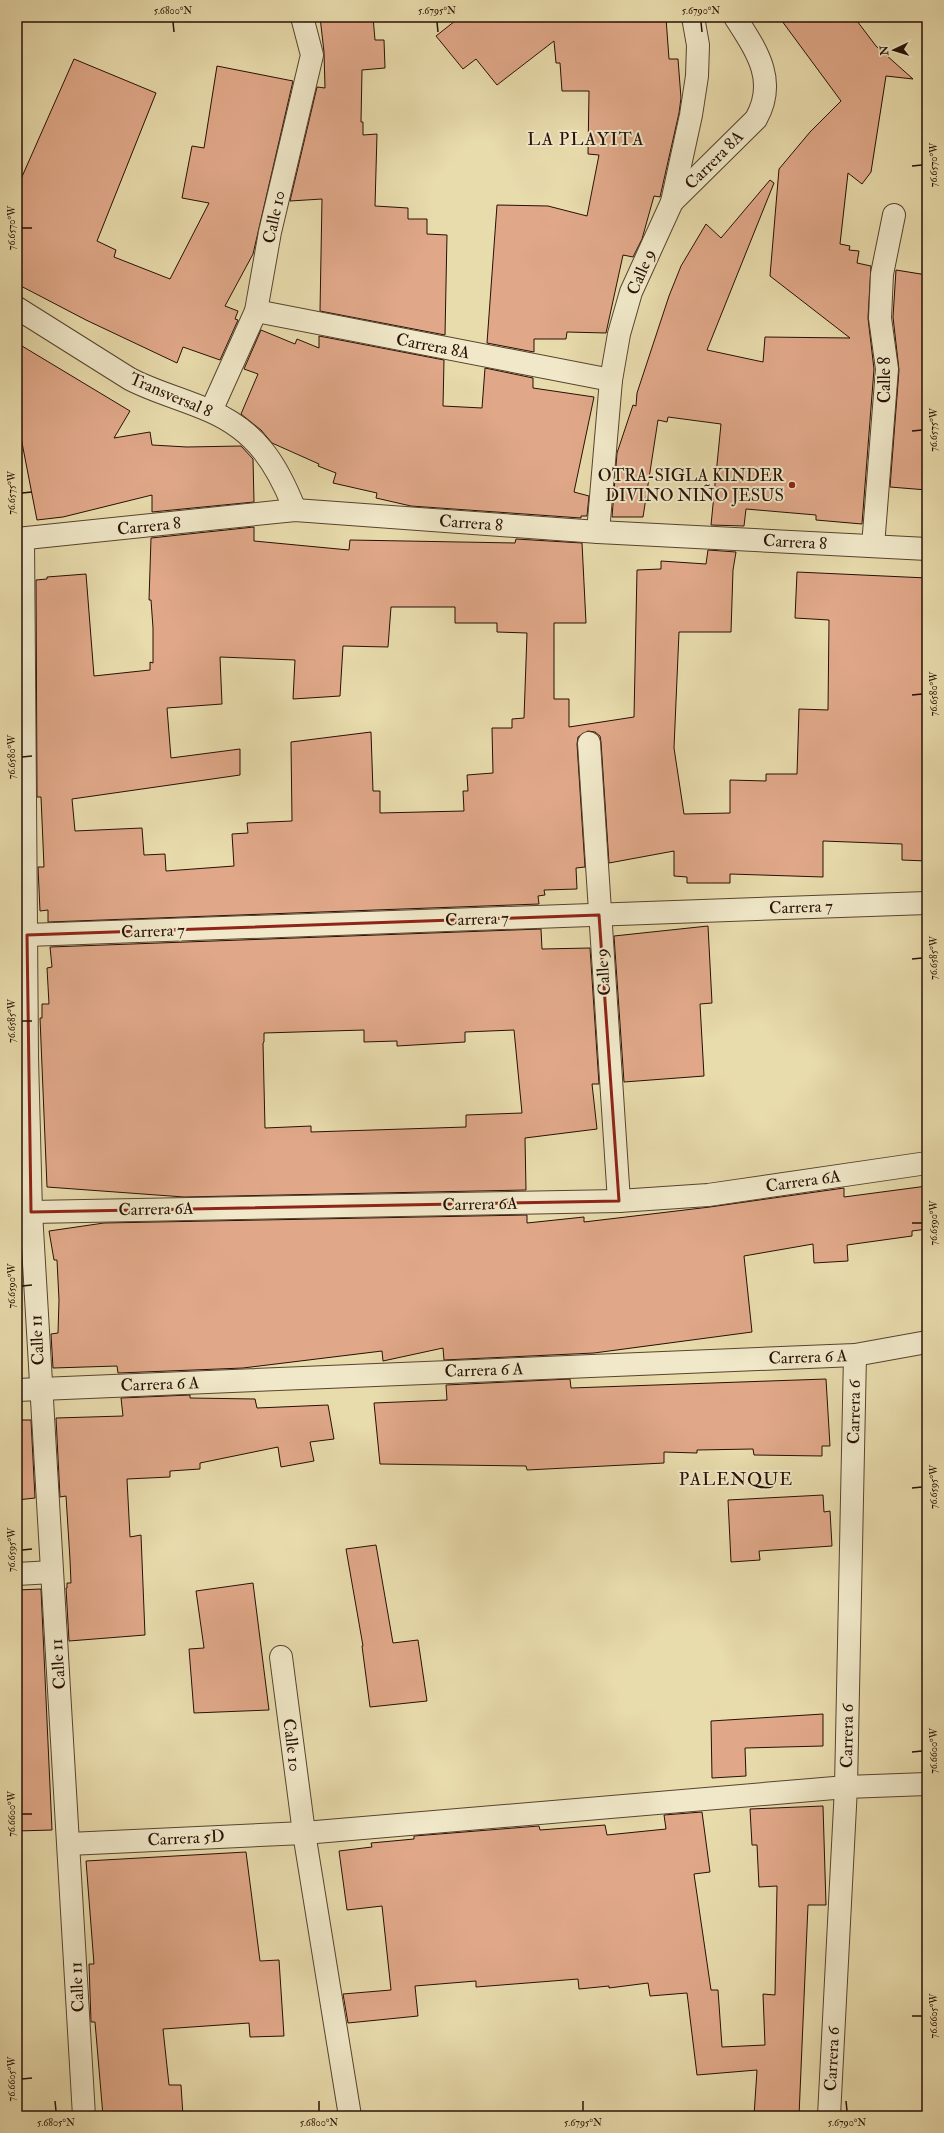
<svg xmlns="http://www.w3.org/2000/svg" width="944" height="2133" font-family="'IM FELL Double Pica',serif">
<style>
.building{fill:#e0a889;stroke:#271004;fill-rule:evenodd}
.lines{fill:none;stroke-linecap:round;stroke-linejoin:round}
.minor-casing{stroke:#57432e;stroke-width:24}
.minor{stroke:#f0e8c9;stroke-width:22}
.marked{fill:none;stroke:#8f2418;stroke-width:3;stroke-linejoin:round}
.ticks{fill:none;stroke:#271004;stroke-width:1.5}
.poi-dot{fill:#8f2418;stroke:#f0e8c9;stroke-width:1.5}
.labels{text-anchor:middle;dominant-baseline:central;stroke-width:4;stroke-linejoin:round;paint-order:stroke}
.street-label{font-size:17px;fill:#271004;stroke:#f0e8c9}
.poi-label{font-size:17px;fill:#271004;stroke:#f0e8c9;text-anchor:end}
.neighbourhood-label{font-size:18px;letter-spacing:1px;fill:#271004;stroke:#f0e8c9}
.neatline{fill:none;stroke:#271004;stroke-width:1.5}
.ticks-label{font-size:10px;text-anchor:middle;fill:#271004}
</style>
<rect width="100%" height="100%" fill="#e8dbac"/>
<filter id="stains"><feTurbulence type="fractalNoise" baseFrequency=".005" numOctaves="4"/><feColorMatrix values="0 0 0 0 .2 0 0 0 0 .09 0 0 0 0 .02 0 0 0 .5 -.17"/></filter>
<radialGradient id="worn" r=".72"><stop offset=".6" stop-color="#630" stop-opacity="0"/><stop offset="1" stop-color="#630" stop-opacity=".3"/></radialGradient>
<g class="building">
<polygon points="320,17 373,17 375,40 384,40 385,68 362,70 361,122 363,122 363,135 377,134 375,206 408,208 408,219 427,219 427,234 447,235 445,335 320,311 322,199 290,201 317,87 325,88 324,52"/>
<polygon points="460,17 666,18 669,59 678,59 681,98 679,113 660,197 654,196 642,239 633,257 623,255 606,333 567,332 566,339 534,339 534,352 487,343 497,205 548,206 587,216 599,155 588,154 589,91 562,91 560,63 556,63 554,41 497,85 476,59 463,69 436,36"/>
<polygon points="779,17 854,17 876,46 913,79 886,76 871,172 862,184 848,173 840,244 850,246 849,250 859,251 857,263 871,266 868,318 874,369 862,524 816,520 816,515 746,509 744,526 711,525 721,424 668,417 667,422 658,420 643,517 612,517 617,453 633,405 636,406 637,393 669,296 681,266 706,224 721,238 770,180 774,183 707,350 763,362 765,337 850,338 770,276 779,169 810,132 841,101"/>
<polygon points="74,59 156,93 97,241 116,250 114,257 170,279 209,203 182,198 192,146 204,148 217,66 293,81 253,254 225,306 238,311 235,319 238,320 220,360 183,347 177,363 86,320 17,284 17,188"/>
<polygon points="896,270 927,275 927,490 890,487 899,370 893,317"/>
<polygon points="261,330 295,344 297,339 319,348 319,336 444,360 443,406 482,408 485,368 533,378 533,388 594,397 574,492 589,496 587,516 581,516 581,518 411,506 376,498 377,493 333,483 336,473 318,466 319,464 272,443 261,430 241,414 258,374 244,369"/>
<polygon points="17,343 130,411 114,438 150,432 152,445 187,447 241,446 253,459 254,502 152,512 152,495 63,517 37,520 17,417"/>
<path d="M254 527V541L349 550 350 540 515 543 516 539 582 543 586 623H554V699H569V727L634 717 637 570 661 569V561L706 564 708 550 736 552 733 570 731 632H679L674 748 684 814 730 813V780L766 781V774H797L799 709 828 710 829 620 795 618 797 572 927 578 925 766H927V861L902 860V844L823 841V877L730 874V883H687V877L674 876V851L609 863 601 742 600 736 595 732 588 731 578 737 577 744 585 867 576 868 577 889 544 890 545 895 538 896 539 904 48 922V910L40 911 38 867H44L41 797H37L36 580 47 579V577L86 574 94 676 150 670V662L153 663V628L151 600H149L151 538ZM391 607H455V623H497V632L527 633 524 718 512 719V728H492L493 773 467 775 468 791H463L464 811 380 813V791H373L371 732 291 742 292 821 247 823 248 833 232 834 234 866 166 871 165 854 144 855 142 828 75 831 72 799 240 775V749L171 758 167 708 222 704 220 657 295 660 293 699 340 696 343 646 388 647Z"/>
<polygon points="708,926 712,1003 700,1004 704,1076 624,1082 614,936"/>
<path d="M541 929 542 949 590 948 599 1084H592L597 1129 525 1138 526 1190 184 1197 47 1187 40 1018H42V1004H49L47 968 52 967 50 947ZM364 1030V1042L397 1041V1046L465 1042V1032L514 1030 522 1113 466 1115V1127L311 1132V1126L265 1128 263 1043 264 1042V1033Z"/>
<polygon points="927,1186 927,1229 912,1231 912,1236 847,1245 848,1261 814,1263 813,1244 744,1256 752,1332 594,1353 444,1360 443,1348 383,1361 382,1351 243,1368 118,1373 117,1366 53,1368 51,1334 58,1333 59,1300 57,1260 54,1260 49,1231 104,1223 527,1215 527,1223 584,1217 584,1222 710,1207 844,1188 844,1197"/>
<polygon points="570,1379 571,1388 826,1379 830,1446 822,1446 822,1456 754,1455 753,1449 697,1450 697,1453 664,1452 664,1463 527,1470 526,1466 380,1464 374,1403 447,1400 446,1385"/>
<polygon points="190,1395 190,1398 255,1399 257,1408 328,1405 334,1439 310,1442 314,1461 281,1467 278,1447 200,1463 200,1469 170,1471 170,1477 127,1479 130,1537 141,1535 145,1635 69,1641 66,1588 67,1588 67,1583 71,1583 70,1560 66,1496 60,1497 56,1418 123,1416 121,1398"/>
<polygon points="17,1420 31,1420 35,1498 17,1500"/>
<polygon points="823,1495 824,1512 830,1511 832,1546 759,1551 760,1560 731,1562 728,1500"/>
<polygon points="376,1545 393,1643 418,1640 427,1701 370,1707 362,1646 363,1646 346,1549"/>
<polygon points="253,1583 269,1710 194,1713 189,1649 204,1648 196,1591"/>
<polygon points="41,1589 52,1830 17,1831 17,1590"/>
<polygon points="823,1714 823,1746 745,1748 746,1776 712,1778 711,1721"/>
<polygon points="823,1806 826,1905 808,1905 799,2116 754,2116 757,2070 697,2075 687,1993 650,1996 648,1983 609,1988 609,1986 579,1989 578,1979 476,1987 476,1981 415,1986 418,2016 348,2023 343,1994 391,1990 382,1906 347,1910 339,1851 372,1847 371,1843 414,1839 414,1836 539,1826 540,1830 605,1825 607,1835 666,1829 664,1815 702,1812 710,1872 694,1874 711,1990 718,1990 722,2047 765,2045 763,1994 775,1995 777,1886 759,1887 757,1845 752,1845 750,1809"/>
<polygon points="246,1852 260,1961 279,1960 284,2036 250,2037 249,2023 163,2029 169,2085 181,2085 183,2116 103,2116 95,2022 91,2022 89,1964 94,1964 86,1861"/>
</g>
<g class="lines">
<g class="minor-casing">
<g id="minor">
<path d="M672 202 756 119C778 80 756 50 735 17"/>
<path d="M17 308 130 379C155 392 183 399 210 411 256 431 277 464 295 510"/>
<polyline points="256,311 611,380"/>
<polyline points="211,411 256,311 270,232 312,55 302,17"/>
<polyline points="598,532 611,380 619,334 631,292 672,202 691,115 697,76 698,45 693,17"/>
<polyline points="17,539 295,510 598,532 927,549"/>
<polyline points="23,539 27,1057 31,1212 84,2116"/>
<polyline points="873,546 887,369 880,318 882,274 894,215"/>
<polyline points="589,743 619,1201"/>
<polyline points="27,935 927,903"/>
<polyline points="31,1212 619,1201 708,1195 927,1163"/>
<polyline points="17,1390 855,1355 927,1342"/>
<polyline points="17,1574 52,1572"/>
<polyline points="281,1657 304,1833 350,2116"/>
<polyline points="69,1844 304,1833 846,1787 927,1784"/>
<polyline points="829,2116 846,1787 855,1355"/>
</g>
</g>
<use href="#minor" class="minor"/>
</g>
<path class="marked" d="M599 915 619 1201 31 1212 27 935Z"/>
<path class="ticks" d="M173 22 174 32M437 22 438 32M701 22 702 32M912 166 922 165M22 228H32M912 431 922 430M22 493 32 492M912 695 922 694M22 757 32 756M912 959 922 958M22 1021H32M912 1223H922M22 1286 32 1285M912 1488 922 1487M22 1550 32 1549M912 1752 922 1751M22 1814H32M912 2016H922M22 2079 32 2078M55 2101 56 2111M319 2101V2111M583 2101V2111M846 2101 847 2111"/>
<circle class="poi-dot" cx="792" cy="485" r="4"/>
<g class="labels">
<g class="street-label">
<text transform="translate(714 160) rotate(-45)">Carrera 8A</text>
<text transform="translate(274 217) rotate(-78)">Calle 10</text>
<text transform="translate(641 272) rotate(-67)">Calle 9</text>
<text transform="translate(433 346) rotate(11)">Carrera 8A</text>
<text transform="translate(884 380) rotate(-90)">Calle 8</text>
<text transform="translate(171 395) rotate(23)">Transversal 8</text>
<text transform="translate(471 523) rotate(4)">Carrera 8</text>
<text transform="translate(149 526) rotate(-6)">Carrera 8</text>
<text transform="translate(795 542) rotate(3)">Carrera 8</text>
<text transform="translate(801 907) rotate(-2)">Carrera 7</text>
<text transform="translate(477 919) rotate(-2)">Carrera 7</text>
<text transform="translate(153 931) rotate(-2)">Carrera 7</text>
<text transform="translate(603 972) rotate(-94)">Calle 9</text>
<text transform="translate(803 1181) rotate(-8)">Carrera 6A</text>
<text transform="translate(480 1204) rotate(-1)">Carrera 6A</text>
<text transform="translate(156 1209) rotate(-1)">Carrera 6A</text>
<text transform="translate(37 1340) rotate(-93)">Calle 11</text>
<text transform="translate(808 1357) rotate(-2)">Carrera 6 A</text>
<text transform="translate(484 1370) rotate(-2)">Carrera 6 A</text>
<text transform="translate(160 1384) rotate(-2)">Carrera 6 A</text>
<text transform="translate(854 1412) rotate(-89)">Carrera 6</text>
<text transform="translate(58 1664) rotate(-94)">Calle 11</text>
<text transform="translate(847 1736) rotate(-89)">Carrera 6</text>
<text transform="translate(292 1745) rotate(83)">Calle 10</text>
<text transform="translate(186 1838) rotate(-3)">Carrera 5D</text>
<text transform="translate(77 1987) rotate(-93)">Calle 11</text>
<text transform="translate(832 2059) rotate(-87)">Carrera 6</text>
</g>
<g class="poi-label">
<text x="784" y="475">OTRA-SIGLA KINDER<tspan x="784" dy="20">DIVINO NIÑO JESUS</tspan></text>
</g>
<g class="neighbourhood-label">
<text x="586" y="139">LA PLAYITA</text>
<text x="736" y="1479">PALENQUE</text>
</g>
</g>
<rect width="944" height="2133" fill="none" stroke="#e8dbac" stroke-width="44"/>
<g transform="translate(894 50) rotate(266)" stroke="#f0e8c9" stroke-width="3" paint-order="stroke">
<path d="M0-3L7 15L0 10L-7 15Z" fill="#271004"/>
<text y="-6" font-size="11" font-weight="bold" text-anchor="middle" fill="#271004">N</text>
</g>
<rect x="22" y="22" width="900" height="2089" class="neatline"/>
<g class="ticks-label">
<text x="173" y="14">5.6800°N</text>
<text x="437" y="14">5.6795°N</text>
<text x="701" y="14">5.6790°N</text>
<text transform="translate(933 165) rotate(-90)" y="4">76.6570°W</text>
<text transform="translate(11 228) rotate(-90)" y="4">76.6570°W</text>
<text transform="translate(933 430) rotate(-90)" y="4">76.6575°W</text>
<text transform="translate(11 493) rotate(-90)" y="4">76.6575°W</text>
<text transform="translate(933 694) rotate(-90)" y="4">76.6580°W</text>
<text transform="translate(11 757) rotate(-90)" y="4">76.6580°W</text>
<text transform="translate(933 958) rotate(-90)" y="4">76.6585°W</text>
<text transform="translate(11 1021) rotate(-90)" y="4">76.6585°W</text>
<text transform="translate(933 1223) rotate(-90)" y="4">76.6590°W</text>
<text transform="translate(11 1286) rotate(-90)" y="4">76.6590°W</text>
<text transform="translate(933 1487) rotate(-90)" y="4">76.6595°W</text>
<text transform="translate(11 1550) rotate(-90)" y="4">76.6595°W</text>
<text transform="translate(933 1751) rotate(-90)" y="4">76.6600°W</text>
<text transform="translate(11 1814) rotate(-90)" y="4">76.6600°W</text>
<text transform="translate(933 2016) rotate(-90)" y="4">76.6605°W</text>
<text transform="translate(11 2079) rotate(-90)" y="4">76.6605°W</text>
<text x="56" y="2126">5.6805°N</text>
<text x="319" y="2126">5.6800°N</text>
<text x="583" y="2126">5.6795°N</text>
<text x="847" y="2126">5.6790°N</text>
</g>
<rect width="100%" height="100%" filter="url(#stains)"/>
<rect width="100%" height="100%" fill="url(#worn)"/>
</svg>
